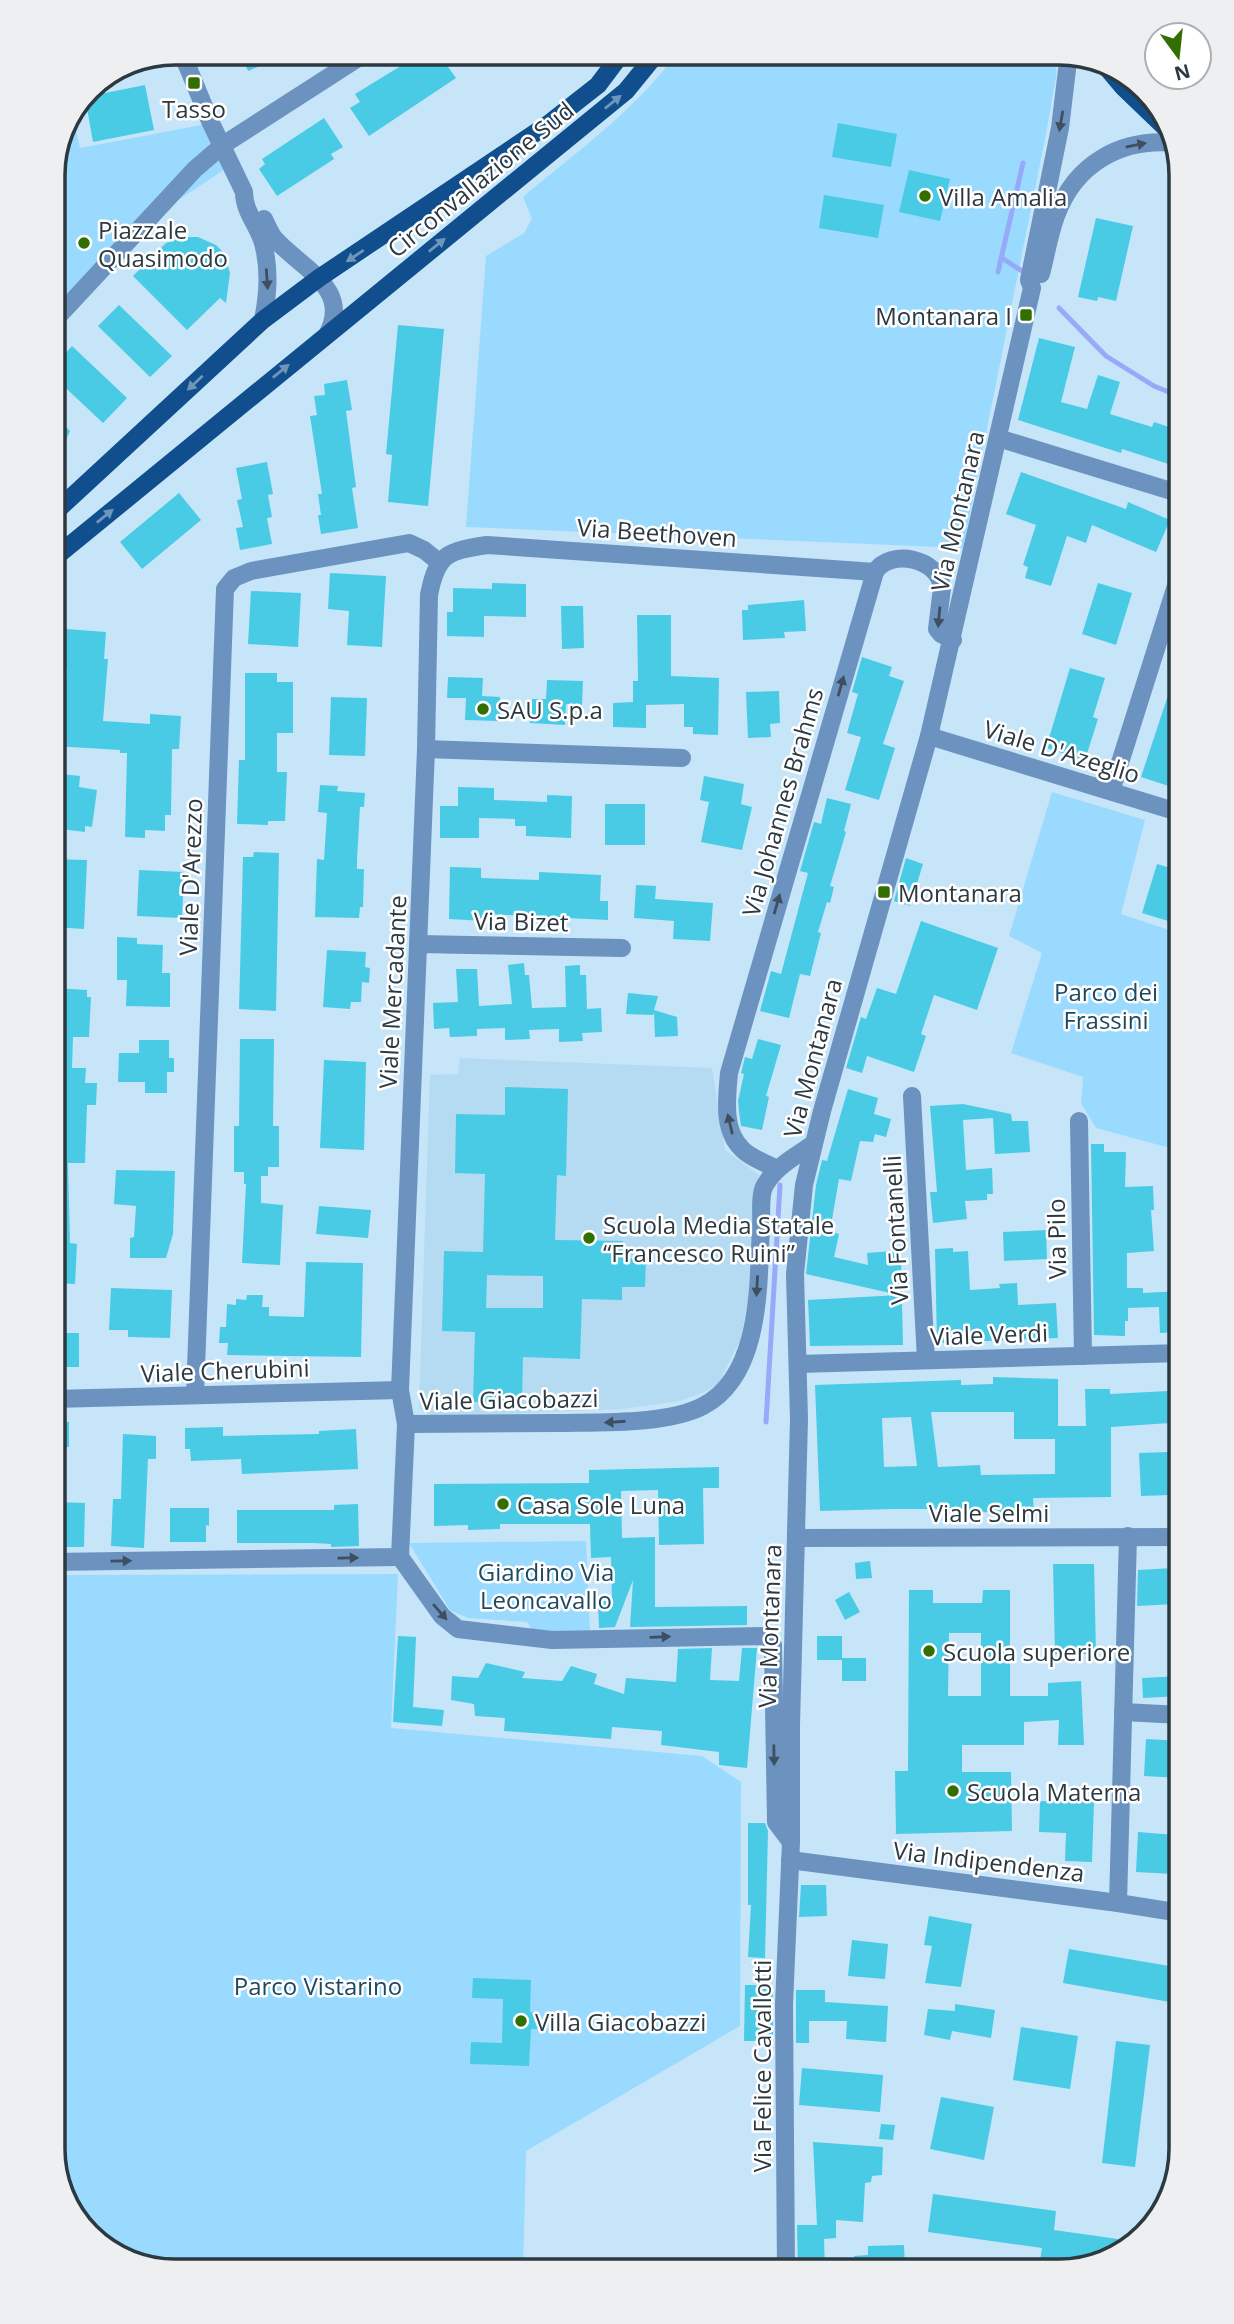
<svg xmlns="http://www.w3.org/2000/svg" width="1234" height="2324" font-family="'Open Sans',sans-serif">
<style>
.built{fill:#b4dbf2}
.green{fill:#9adafe}
.lines{fill:none;stroke-linecap:round;stroke-linejoin:round}
.stream{stroke:#97aafa;stroke-width:5}
.building{fill:#49cbe6;fill-rule:evenodd}
.minor{stroke:#6c92bf;stroke-width:18}
.major{stroke:#104e8d;stroke-width:18}
.oneway{fill:#7095bb}
.oneway2{fill:#3d4f60}
.poi-dot{fill:#336f00;stroke:#fff;stroke-width:2.5}
.labels{text-anchor:middle;dominant-baseline:central;stroke-width:5;stroke-linejoin:round;paint-order:stroke}
.poi-label{font-size:24px;fill:#2d3940;stroke:#fff;text-anchor:start}
.street-label{font-size:24px;fill:#2d3940;stroke:#fff}
.park-label{font-size:24px;fill:#1f495e;stroke:#fff}
.rim{fill:none;stroke:#2d3940;stroke-width:3.5}
</style>
<rect width="100%" height="100%" fill="#c6e5f8"/>
<polygon class="built" points="460,1058 712,1068 725,1150 759,1175 748,1300 741,1339 718,1384 704,1392 680,1401 622,1409 433,1417 419,1408 430,1075 458,1074"/>
<g class="green">
<path d="M677 53H1057L1056 77 1046 134 963 548 466 527 486 256 524 233 532 219 523 197C576 152 636 110 677 53Z"/>
<polygon points="74,122 80,148 212,123 234,163 171,205 53,311 53,168"/>
<polygon points="1052,792 1145,820 1121,914 1181,934 1181,1124 1174,1149 1096,1128 1081,1103 1083,1077 1011,1053 1042,953 1009,936"/>
<polygon points="586,1541 590,1631 534,1632 527,1622 468,1618 450,1610 409,1543"/>
<polygon points="398,1574 391,1728 702,1756 741,1782 740,2026 526,2151 523,2271 168,2271 107,2251 62,2196 53,2149 53,1575"/>
</g>
<g class="lines">
<g class="stream">
<polyline points="1002,258 1022,271"/>
<polyline points="998,272 1023,163"/>
<polyline points="1059,308 1106,356 1154,386 1181,397"/>
<polyline points="766,1422 780,1185"/>
</g>
</g>
<g class="building">
<polygon points="240,53 290,53 248,71"/>
<polygon points="422,53 438,53 456,78 369,136 350,108 360,102 355,94"/>
<polygon points="145,85 154,130 93,142 85,97"/>
<polygon points="324,118 343,147 331,154 334,159 277,196 259,169 265,164 262,159"/>
<polygon points="838,123 897,134 891,167 832,157"/>
<polygon points="909,170 950,179 940,221 899,212"/>
<polygon points="824,195 884,205 878,238 819,228"/>
<polygon points="1096,218 1133,226 1116,301 1098,297 1097,301 1078,297"/>
<polygon points="184,237 198,237 216,245 224,253 230,273 226,303 220,298 187,330 133,276 166,243"/>
<polygon points="119,305 172,356 150,377 98,326"/>
<polygon points="398,325 444,329 428,506 388,502 392,455 386,454"/>
<polygon points="1039,338 1075,347 1061,402 1087,409 1098,375 1120,382 1110,414 1152,427 1154,422 1181,431 1181,468 1122,449 1121,453 1018,420"/>
<polygon points="72,346 127,398 103,423 53,376 53,367"/>
<polygon points="347,380 352,410 346,411 356,487 352,488 358,528 321,534 318,515 321,515 318,494 322,494 310,416 317,415 314,396 325,395 324,384"/>
<polygon points="53,413 70,431 53,470"/>
<polygon points="267,462 273,494 268,495 272,517 267,518 272,544 240,550 236,528 243,527 237,500 242,499 236,468"/>
<polygon points="1021,472 1126,509 1128,502 1170,520 1156,552 1092,525 1086,543 1067,536 1051,586 1025,578 1028,567 1023,565 1036,525 1006,514"/>
<polygon points="179,493 201,520 142,569 120,542"/>
<polygon points="330,573 386,576 382,647 347,645 349,611 328,609"/>
<polygon points="492,583 526,584 526,617 484,616 484,637 447,636 447,612 453,612 453,588 492,589"/>
<polygon points="1098,583 1132,593 1116,645 1082,634"/>
<polygon points="251,591 301,593 298,647 248,644"/>
<polygon points="804,600 806,631 784,632 785,638 743,640 742,610 748,610 748,605"/>
<polygon points="561,606 583,606 584,648 562,649"/>
<polygon points="637,615 671,615 671,676 719,678 718,735 693,734 693,727 684,727 684,704 646,705 646,728 613,727 613,703 633,702 633,681 638,681"/>
<polygon points="66,629 106,632 104,659 108,659 103,721 150,724 150,714 181,716 179,749 172,749 171,815 165,815 165,831 145,830 145,838 125,837 127,753 120,753 120,750 53,746 55,710 64,711 67,669 53,668 54,636 66,637"/>
<polygon points="862,657 892,667 889,676 904,681 883,744 895,748 879,800 845,790 861,737 847,733 858,694 852,692"/>
<polygon points="1178,665 1181,666 1181,790 1141,777"/>
<polygon points="1070,668 1105,678 1093,717 1098,719 1085,760 1046,748"/>
<polygon points="245,673 277,673 277,682 293,682 293,733 277,733 277,772 287,772 285,821 268,821 268,825 237,824 239,760 245,760"/>
<polygon points="448,677 483,678 482,696 500,697 500,721 465,720 466,698 447,698"/>
<polygon points="547,680 583,681 582,705 566,704 565,725 530,723 532,699 546,699"/>
<polygon points="779,691 780,723 770,724 771,737 748,738 746,692"/>
<polygon points="331,697 367,698 365,756 329,755"/>
<polygon points="61,774 80,776 79,787 97,790 92,827 85,826 85,832 53,828 54,786 59,786"/>
<polygon points="704,776 744,784 741,804 752,807 742,850 701,842 709,802 700,800"/>
<polygon points="320,785 338,786 337,791 365,793 364,807 360,807 357,860 357,869 364,869 363,907 360,907 359,918 315,917 317,859 324,860 327,813 318,812"/>
<polygon points="458,787 494,788 494,800 547,802 547,795 572,796 571,838 526,836 526,826 515,826 515,819 479,818 479,838 440,838 440,806 458,806"/>
<polygon points="827,798 851,804 844,831 846,832 830,886 834,887 830,903 827,902 818,932 821,933 810,976 800,974 789,1018 760,1011 771,971 781,974 808,873 800,871 814,822 821,824"/>
<rect x="605" y="804" width="40" height="41"/>
<polygon points="254,852 279,853 276,1011 239,1009 243,857 253,857"/>
<polygon points="906,858 923,864 910,906 894,901"/>
<polygon points="53,859 87,860 84,929 53,927"/>
<polygon points="1157,864 1181,871 1181,925 1142,913"/>
<polygon points="450,867 481,868 481,878 539,880 539,872 601,875 600,901 608,901 608,920 486,914 485,921 449,919"/>
<polygon points="139,870 184,872 182,918 137,916"/>
<polygon points="636,885 656,886 655,899 713,903 710,941 673,939 674,921 634,918"/>
<polygon points="921,921 998,948 977,1010 934,995 921,1034 926,1036 914,1072 867,1056 862,1073 846,1068 861,1017 866,1019 877,988 896,994"/>
<polygon points="117,937 137,938 137,944 163,945 162,973 170,973 170,1007 126,1006 127,980 117,980"/>
<polygon points="327,950 366,952 365,967 370,968 369,983 362,982 361,1002 351,1002 350,1009 323,1007"/>
<polygon points="524,963 525,975 529,975 532,1008 566,1007 565,966 580,965 580,975 586,975 587,1009 601,1008 602,1032 582,1033 583,1041 559,1042 559,1029 529,1030 530,1039 505,1040 505,1028 477,1029 477,1036 450,1037 449,1028 434,1029 433,1003 458,1002 456,969 477,969 479,1006 512,1004 508,965"/>
<polygon points="53,988 87,990 87,997 91,997 89,1037 73,1037 72,1068 86,1068 85,1083 97,1083 96,1105 87,1105 85,1163 68,1163 70,1243 77,1244 75,1284 53,1283"/>
<polygon points="628,993 658,996 654,1010 677,1017 678,1036 655,1037 654,1012 653,1015 626,1014"/>
<polygon points="240,1039 274,1039 273,1126 279,1126 279,1167 268,1167 268,1176 261,1176 261,1203 283,1205 280,1265 242,1263 246,1184 244,1184 244,1172 234,1172 234,1126 239,1126"/>
<polygon points="758,1039 781,1045 766,1096 769,1097 762,1130 741,1126 739,1112 738,1101 744,1074 741,1073 745,1057 752,1059"/>
<polygon points="139,1040 169,1040 169,1058 174,1058 174,1072 167,1072 167,1093 145,1093 145,1082 118,1082 119,1053 139,1053"/>
<polygon points="324,1060 366,1062 364,1150 320,1148"/>
<path d="M505 1087 568 1089 566 1176 557 1175 555 1240 623 1241 622 1258 646 1259 645 1287H622V1300L582 1299 580 1359 523 1357 522 1403 473 1402 475 1332 442 1331 444 1251 483 1252 485 1174 455 1173 456 1114 505 1115ZM487 1275 543 1276V1308H486Z"/>
<polygon points="848,1089 878,1098 874,1114 891,1119 886,1137 875,1134 873,1142 860,1141 851,1181 839,1179 830,1231 839,1234 834,1257 868,1265 867,1253 894,1251 895,1262 901,1261 903,1345 810,1346 808,1300 899,1295 806,1274 816,1185 822,1160 827,1161"/>
<polygon points="963,1104 1011,1114 1012,1121 1028,1121 1030,1152 995,1154 993,1118 963,1120 966,1170 992,1168 993,1194 987,1194 987,1200 965,1201 967,1219 933,1223 930,1192 937,1192 930,1106"/>
<polygon points="1091,1144 1104,1144 1104,1152 1126,1152 1125,1187 1153,1186 1154,1210 1151,1210 1154,1251 1127,1253 1127,1288 1143,1288 1143,1293 1181,1291 1181,1332 1160,1333 1159,1307 1128,1308 1128,1321 1125,1321 1125,1336 1094,1335"/>
<polygon points="116,1170 175,1171 173,1234 166,1258 130,1258 130,1238 134,1237 136,1206 114,1204"/>
<polygon points="319,1206 371,1210 368,1238 316,1234"/>
<polygon points="1046,1230 1047,1259 1004,1261 1003,1232"/>
<polygon points="953,1248 953,1252 968,1251 970,1290 1000,1288 999,1284 1017,1283 1018,1305 1056,1303 1058,1338 937,1343 935,1249"/>
<polygon points="306,1262 363,1263 361,1357 227,1355 228,1343 219,1343 220,1327 226,1327 227,1304 236,1305 236,1299 246,1300 247,1295 263,1295 262,1307 269,1307 269,1316 304,1317"/>
<polygon points="111,1288 172,1290 170,1338 128,1337 128,1330 109,1330"/>
<rect x="53" y="1333" width="26" height="34"/>
<path d="M993 1377 1058 1379V1426H1086L1085 1389H1110V1394L1168 1391 1170 1423 1111 1427V1497L1033 1498 1034 1511 949 1513V1509H892L820 1511 815 1385 961 1380V1385L993 1384ZM931 1412H1014V1439H1055V1474L981 1475 980 1465 938 1467ZM911 1417 917 1466 884 1467 882 1418Z"/>
<rect x="53" y="1422" width="16" height="25"/>
<polygon points="223,1427 223,1436 319,1434 319,1431 356,1429 358,1469 242,1474 241,1459 191,1461 190,1449 185,1449 185,1428"/>
<polygon points="123,1434 156,1436 156,1459 148,1459 144,1548 111,1546 113,1499 121,1499"/>
<polygon points="1168,1452 1170,1495 1141,1496 1139,1453"/>
<polygon points="719,1467 719,1488 703,1488 704,1544 659,1545 658,1490 621,1491 622,1538 655,1537 655,1607 747,1606 747,1625 630,1627 633,1580 615,1627 599,1628 598,1601 612,1601 611,1557 591,1558 590,1524 500,1524 500,1529 468,1530 468,1525 434,1526 434,1484 589,1483 589,1470"/>
<polygon points="53,1502 85,1503 84,1547 53,1547"/>
<polygon points="358,1504 359,1546 331,1547 331,1544 313,1543 237,1543 237,1510 334,1510 334,1505"/>
<polygon points="170,1508 209,1508 209,1526 206,1525 206,1542 170,1542"/>
<polygon points="870,1561 872,1578 856,1579 855,1563"/>
<polygon points="1053,1564 1094,1564 1096,1654 1055,1654"/>
<polygon points="1174,1568 1175,1604 1137,1606 1138,1570"/>
<path d="M909 1590H933V1603H982L983 1590H1010V1696H1048V1683L1081 1681 1084 1745H1058L1059 1720 1024 1722V1745H962V1772H1011L1012 1831 896 1834 895 1771H908ZM949 1633H981V1696H948Z"/>
<polygon points="849,1592 860,1612 845,1620 835,1600"/>
<polygon points="398,1636 416,1637 413,1707 444,1710 442,1726 393,1722"/>
<rect x="817" y="1636" width="25" height="24"/>
<polygon points="712,1648 710,1680 739,1681 742,1648 757,1648 747,1768 719,1765 719,1752 661,1745 662,1731 612,1727 611,1739 504,1731 505,1718 475,1716 474,1704 451,1700 452,1676 478,1678 486,1663 525,1672 522,1678 562,1681 571,1666 597,1674 594,1684 624,1694 626,1678 676,1682 678,1649"/>
<rect x="842" y="1658" width="24" height="23"/>
<polygon points="1181,1676 1181,1696 1143,1698 1142,1678"/>
<polygon points="1146,1739 1181,1741 1181,1778 1144,1776"/>
<polygon points="1040,1801 1094,1802 1092,1862 1065,1861 1066,1833 1039,1832"/>
<polygon points="748,1823 765,1823 768,1831 765,1958 748,1957 751,1905 748,1905"/>
<polygon points="1138,1832 1175,1835 1172,1874 1136,1872"/>
<polygon points="801,1885 826,1885 827,1916 799,1917"/>
<polygon points="929,1916 972,1924 961,1987 925,1983 932,1946 924,1945"/>
<polygon points="852,1940 888,1944 885,1979 848,1976"/>
<polygon points="1069,1949 1181,1968 1181,2004 1063,1983"/>
<polygon points="473,1978 531,1980 530,2012 539,2012 539,2029 531,2029 529,2066 470,2064 471,2042 502,2043 503,1999 472,1998"/>
<polygon points="745,1985 766,1985 766,1990 773,1990 773,2041 744,2041"/>
<polygon points="796,1990 825,1990 825,2002 888,2006 886,2042 846,2039 847,2021 809,2021 809,2043 796,2043"/>
<polygon points="955,2004 995,2010 991,2038 952,2031 950,2040 924,2035 928,2009 955,2011"/>
<polygon points="1021,2027 1078,2036 1070,2089 1013,2080"/>
<polygon points="1116,2041 1150,2045 1135,2167 1102,2163"/>
<polygon points="802,2068 883,2075 880,2112 799,2105"/>
<polygon points="941,2097 994,2107 984,2160 930,2149"/>
<polygon points="881,2124 895,2125 893,2140 879,2139"/>
<polygon points="813,2142 883,2147 882,2175 872,2176 871,2182 865,2183 863,2222 836,2220 836,2238 824,2239 825,2271 798,2271 797,2225 817,2225"/>
<polygon points="933,2194 1056,2211 1054,2230 1132,2241 1106,2262 1084,2266 1040,2260 1042,2248 928,2232"/>
<polygon points="904,2245 905,2271 855,2271 854,2256 868,2255 868,2246"/>
</g>
<g class="lines">
<g class="minor">
<path d="M182 53 210 121 244 192C244 212 258 225 263 243 270 270 268 294 263 320"/>
<path d="M264 219C267 225 270 233 274 238 300 268 353 288 327 335"/>
<path d="M1041 274C1046 255 1049 235 1056 216 1075 164 1120 138 1175 143"/>
<polyline points="53,322 195,169 223,145 366,53"/>
<polyline points="998,438 1181,494"/>
<polyline points="929,736 1181,813"/>
<polyline points="426,749 682,758"/>
<polyline points="1111,791 1181,570"/>
<polyline points="419,944 622,948"/>
<polyline points="912,1096 926,1360"/>
<polyline points="1079,1121 1083,1356"/>
<path d="M777 1169C766 1163 750 1158 742 1149 722 1130 727 1097 729 1073L875 572C890 548 939 558 942 588L937 629 941 634 953 640"/>
<polyline points="798,1364 1181,1353"/>
<polyline points="195,1395 225,589 234,578 251,571 409,543 424,550 439,562"/>
<polyline points="53,1399 400,1390"/>
<path d="M406 1424C456 1424 506 1423 556 1423 597 1422 667 1425 703 1406 762 1375 758 1284 761 1227 762 1215 759 1195 765 1185 776 1166 796 1156 813 1144"/>
<polyline points="797,1538 1181,1537"/>
<polyline points="400,1557 442,1616 458,1629 552,1640 768,1636 773,1645 776,1822 791,1842"/>
<path d="M53 1562 400 1557 406 1424 400 1390 426 749 429 595C437 553 448 551 487 545L875 572"/>
<polyline points="1123,1712 1181,1715"/>
<polyline points="790,1860 1118,1903 1181,1913"/>
<polyline points="1118,1903 1128,1536"/>
<polyline points="786,2271 784,2004 791,1842 791,1725 799,1419 795,1274 804,1185 822,1111 929,736 1032,288 1029,280 1060,128 1069,53"/>
</g>
<g class="major">
<polyline points="1107,68 1123,87 1174,136"/>
<polyline points="53,514 263,320 319,278 547,125 598,85 622,53"/>
<polyline points="53,559 626,91 657,53"/>
</g>
</g>
<defs><path id="oneway-solid" d="M-6-.8H1V-3.2L6.5 0L1 3.2V.8H-6Z" transform="scale(1.75)"/></defs>
<g class="oneway">
<use href="#oneway-solid" transform="translate(613 102) rotate(-39)"/>
<use href="#oneway-solid" transform="translate(437 245) rotate(-39)"/>
<use href="#oneway-solid" transform="translate(355 256) rotate(146)"/>
<use href="#oneway-solid" transform="translate(281 371) rotate(-39)"/>
<use href="#oneway-solid" transform="translate(195 383) rotate(137)"/>
<use href="#oneway-solid" transform="translate(105 516) rotate(-39)"/>
</g>
<g class="oneway2">
<use href="#oneway-solid" transform="translate(1061 121) rotate(100)"/>
<use href="#oneway-solid" transform="translate(1136 145) rotate(-11)"/>
<use href="#oneway-solid" transform="translate(267 279) rotate(86)"/>
<use href="#oneway-solid" transform="translate(939 617) rotate(95)"/>
<use href="#oneway-solid" transform="translate(841 686) rotate(-74)"/>
<use href="#oneway-solid" transform="translate(777 904) rotate(-74)"/>
<use href="#oneway-solid" transform="translate(730 1124) rotate(-103)"/>
<use href="#oneway-solid" transform="translate(757 1286) rotate(93)"/>
<use href="#oneway-solid" transform="translate(615 1422) rotate(176)"/>
<use href="#oneway-solid" transform="translate(348 1558) rotate(-1)"/>
<use href="#oneway-solid" transform="translate(121 1561) rotate(-1)"/>
<use href="#oneway-solid" transform="translate(440 1612) rotate(49)"/>
<use href="#oneway-solid" transform="translate(660 1637) rotate(-2)"/>
<use href="#oneway-solid" transform="translate(774 1755) rotate(89)"/>
</g>
<g class="poi-dot">
<rect x="187" y="76" width="14" height="14" rx="3.5"/>
<circle cx="925" cy="196" r="7"/>
<circle cx="84" cy="243" r="7"/>
<rect x="1019" y="308" width="14" height="14" rx="3.5"/>
<circle cx="483" cy="709" r="7"/>
<rect x="877" y="885" width="14" height="14" rx="3.5"/>
<circle cx="589" cy="1238" r="7"/>
<circle cx="503" cy="1504" r="7"/>
<circle cx="929" cy="1651" r="7"/>
<circle cx="953" cy="1791" r="7"/>
<circle cx="521" cy="2021" r="7"/>
</g>
<g class="labels">
<g class="poi-label">
<text x="194" y="108" text-anchor="middle">Tasso</text>
<text x="939" y="196">Villa Amalia</text>
<text x="98" y="229">Piazzale<tspan x="98" dy="28">Quasimodo</tspan></text>
<text x="1012" y="315" text-anchor="end">Montanara I</text>
<text x="497" y="709">SAU S.p.a</text>
<text x="898" y="892">Montanara</text>
<text x="603" y="1224">Scuola Media Statale<tspan x="603" dy="28">“Francesco Ruini”</tspan></text>
<text x="517" y="1504">Casa Sole Luna</text>
<text x="943" y="1651">Scuola superiore</text>
<text x="967" y="1791">Scuola Materna</text>
<text x="535" y="2021">Villa Giacobazzi</text>
</g>
<g class="street-label">
<text transform="translate(480 179) rotate(-39)">Circonvallazione Sud</text>
<text transform="translate(957 511) rotate(-77)">Via Montanara</text>
<text transform="translate(657 532) rotate(4)">Via Beethoven</text>
<text transform="translate(1062 751) rotate(17)">Viale D'Azeglio</text>
<text transform="translate(782 802) rotate(-74)">Via Johannes Brahms</text>
<text transform="translate(190 877) rotate(-88)">Viale D'Arezzo</text>
<text transform="translate(521 921) rotate(1)">Via Bizet</text>
<text transform="translate(392 992) rotate(-87)">Viale Mercadante</text>
<text transform="translate(812 1058) rotate(-75)">Via Montanara</text>
<text transform="translate(895 1230) rotate(-93)">Via Fontanelli</text>
<text transform="translate(1056 1239) rotate(-91)">Via Pilo</text>
<text transform="translate(989 1334) rotate(-2)">Viale Verdi</text>
<text transform="translate(225 1370) rotate(-2)">Viale Cherubini</text>
<text transform="translate(509 1399) rotate(-1)">Viale Giacobazzi</text>
<text x="989" y="1512">Viale Selmi</text>
<text transform="translate(769 1626) rotate(-88)">Via Montanara</text>
<text transform="translate(989 1861) rotate(7)">Via Indipendenza</text>
<text transform="translate(761 2066) rotate(-90)">Via Felice Cavallotti</text>
</g>
<g class="park-label">
<text x="1106" y="991">Parco dei<tspan x="1106" dy="28">Frassini</tspan></text>
<text x="546" y="1571">Giardino Via<tspan x="546" dy="28">Leoncavallo</tspan></text>
<text x="318" y="1985">Parco Vistarino</text>
</g>
</g>
<path d="M0 0H1234V2324H0ZM175 65H1059A110 110 0 0 1 1169 175V2149A110 110 0 0 1 1059 2259H175A110 110 0 0 1 65 2149V175A110 110 0 0 1 175 65Z" fill="#eeeff0" fill-rule="evenodd"/>
<path class="rim" d="M175 65H1059A110 110 0 0 1 1169 175V2149A110 110 0 0 1 1059 2259H175A110 110 0 0 1 65 2149V175A110 110 0 0 1 175 65Z"/>
<g transform="translate(1178 56) rotate(165)"><circle r="33" fill="#ffffff" stroke="#abb0b3" stroke-width="2"/>
<path d="M0-5L12 26L0 18L-12 26Z" fill="#336f00"/>
<text y="-10" font-size="19" font-weight="bold" text-anchor="middle" fill="#2d3940">N</text>
</g>
</svg>
